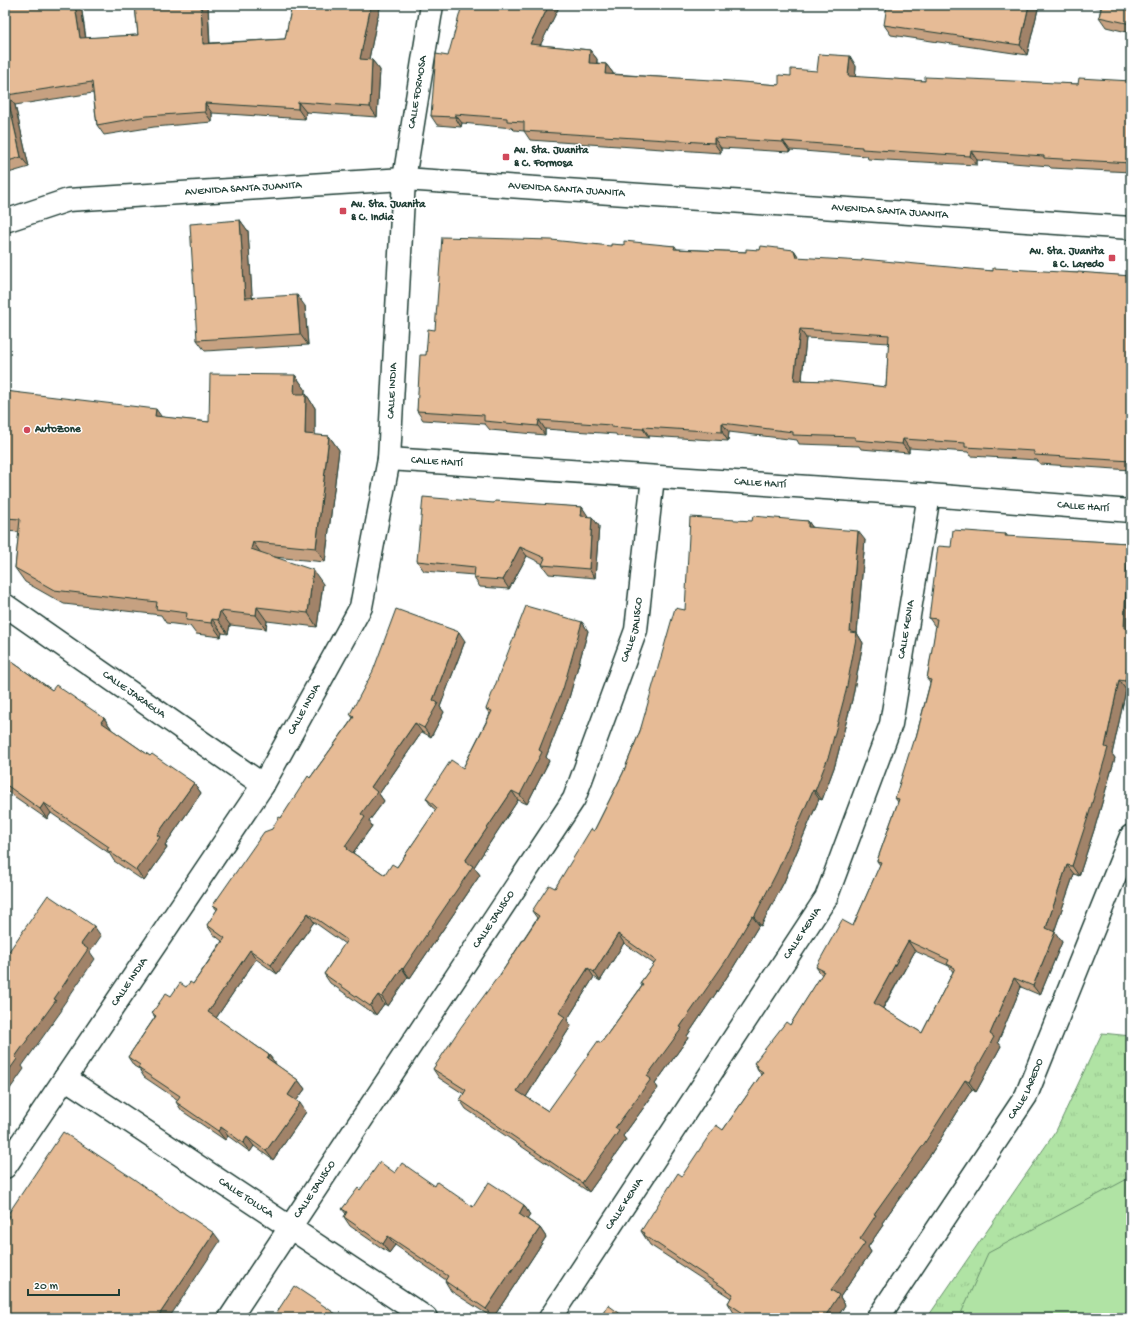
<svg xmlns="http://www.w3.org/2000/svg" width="1136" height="1323" font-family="'Gochi Hand',sans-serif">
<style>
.grass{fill:url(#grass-tufts);stroke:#68906c}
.pitch{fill:#b0e3a4;stroke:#68906c}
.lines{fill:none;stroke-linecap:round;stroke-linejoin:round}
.minor-casing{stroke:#1f3d34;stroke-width:25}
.major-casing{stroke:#1f3d34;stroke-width:25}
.minor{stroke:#fff;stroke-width:22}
.major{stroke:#fff;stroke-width:22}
.wall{fill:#c6a181;stroke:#1f3d34;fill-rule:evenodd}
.shaded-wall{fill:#a18369;stroke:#1f3d34}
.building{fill:#e6bb96;stroke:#1f3d34;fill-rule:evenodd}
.poi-dot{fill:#d1495b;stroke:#fff;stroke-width:1.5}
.labels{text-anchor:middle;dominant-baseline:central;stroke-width:3;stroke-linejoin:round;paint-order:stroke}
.street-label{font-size:11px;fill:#1f3d34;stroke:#fff}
.poi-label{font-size:11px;font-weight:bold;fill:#1f3d34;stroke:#fff;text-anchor:start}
</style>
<defs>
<pattern id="grass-tufts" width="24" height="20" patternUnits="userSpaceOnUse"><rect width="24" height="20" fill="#b0e3a4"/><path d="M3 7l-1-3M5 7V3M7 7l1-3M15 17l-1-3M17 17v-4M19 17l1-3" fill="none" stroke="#97c48e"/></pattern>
</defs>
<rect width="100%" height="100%" fill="#fff"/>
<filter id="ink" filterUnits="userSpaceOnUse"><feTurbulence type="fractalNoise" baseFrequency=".025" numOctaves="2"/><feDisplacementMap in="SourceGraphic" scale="8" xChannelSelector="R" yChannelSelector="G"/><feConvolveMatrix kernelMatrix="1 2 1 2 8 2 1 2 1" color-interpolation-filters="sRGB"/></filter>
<g filter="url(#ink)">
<polygon class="grass" points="1102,1033 1131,1036 1131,1318 927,1318 1056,1131"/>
<polygon class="pitch" points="1131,1177 1131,1318 959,1318 988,1253"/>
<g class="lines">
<g class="minor-casing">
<g id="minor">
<path id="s1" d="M5 221 68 200 404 179 1131 228"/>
<path id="s2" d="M389 459 929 495 1131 511"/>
<path id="s3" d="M5 605 263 785"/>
<path id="s4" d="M65 1078 426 1318"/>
<path id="s5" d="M5 1167 263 785 361 607 389 459 404 179 432 5"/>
<path id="s6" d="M230 1318 574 799 636 630 653 477"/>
<path id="s7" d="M550 1318 826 898 891 724 929 495"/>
</g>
</g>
<g class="major-casing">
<g id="major">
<path id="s8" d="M878 1318 1026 1096 1131 836"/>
</g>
</g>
<use href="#minor" class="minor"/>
<use href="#major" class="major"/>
</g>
<g class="wall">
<polygon points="5,5 81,5 86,38 138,35 135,5 208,5 210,43 285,39 292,5 381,5 377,19 369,59 372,60 380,70 377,117 306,112 305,119 212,113 212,122 154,127 104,135 97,125 93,93 15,105 29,167 5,174"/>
<polygon points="560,5 540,45 590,50 597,59 597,63 606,64 613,73 613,74 779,85 791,76 856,66 855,77 925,81 1078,84 1131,81 1131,172 1051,168 1049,166 977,160 977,165 868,159 867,156 790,150 790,152 721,148 721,153 530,140 524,131 514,130 512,128 462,123 461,127 437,125 431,116 448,56"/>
<polygon points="1039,5 1027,55 891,35 884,25"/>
<polygon points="1087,5 1131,5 1131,33 1106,27 1099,17 1101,8"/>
<polygon points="240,220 248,231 252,298 305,306 308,345 205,351 197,340"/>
<path d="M624 245 675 246 677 249 746 252 760 250H794L799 258 993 271 1078 273 1131 276V470L1040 464 1037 460 971 456 968 452 909 448V453L861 449 859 446 799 444 797 440 729 432 728 441 649 436V438L617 436 616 434 545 429V435L490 430 485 424 423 420 417 411 426 355 435 330 611 246ZM806 338 889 343 886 387 802 380Z"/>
<polygon points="295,375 305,389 305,394 306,394 315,408 315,435 329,436 339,450 325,562 274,557 323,584 317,627 267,621 266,629 230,625 228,634 222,633 221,637 196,634 190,626 166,623 161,615 64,604 25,582 15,568 19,532 5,531 5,391 161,417 209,422"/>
<polygon points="494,503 582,507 588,517 592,517 599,526 595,578 549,574 542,565 543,564 527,556 509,589 480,587 474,578 474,575 424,571 417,561"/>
<path d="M752 521H808L812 527 865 540 857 633 863 643 852 700 835 765 822 800 819 799 784 882 761 926 759 925 731 971 687 1036 688 1038 655 1084 658 1088 623 1136 626 1140 589 1192 466 1109 460 1100 464 1094 439 1078 433 1069 498 978 537 918 532 911 555 888 594 831 623 773 640 731 685 610ZM624 943 654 964 640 983 642 986 601 1043 548 1111 526 1097 571 1026 567 1020 594 977 600 981Z"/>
<path d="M1006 534 1008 537 1128 543 1131 547V691L1126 690 1112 754 1115 758 1095 827 1079 876 1074 874 1054 932 1062 942 1040 995 1021 987 998 1042 1001 1046 976 1092 972 1089 931 1154 882 1223 883 1225 868 1247 871 1252 840 1297 845 1305 837 1318H740L741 1317 734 1313 728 1303 731 1298 650 1245 641 1231 682 1176 723 1130 761 1075 757 1068V1067L754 1063 790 1025 822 975 816 967 853 926 880 865 877 861 898 802 895 798 915 741 930 683 927 679 936 628 929 618 951 547ZM915 951 949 966 953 972 922 1033 883 1009Z"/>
<polygon points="582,622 588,631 569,698 546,757 549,761 527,804 518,800 474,867 480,875 410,978 408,977 388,1006 384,1004 376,1015 330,983 324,974 345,944 314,922 277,974 256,959 216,1018 269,1055 276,1064 275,1064 298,1080 305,1089 296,1101 306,1112 273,1160 254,1146 250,1152 228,1136 225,1140 182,1111 176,1102 178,1100 144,1077 139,1069 134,1066 128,1057 155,1017 152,1013 171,996 193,984 222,941 213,934 207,925 217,910 213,905 272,829 281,818 310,778 353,718 350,714 465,641 440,707 444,712 431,737 422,732 379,794 384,801 369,821 372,826 353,853 385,875 397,867 436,810 432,807 426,798 463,768 490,714 486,709"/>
<polygon points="5,657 52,690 104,718 111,728 111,729 150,756 194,783 201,793 165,845 167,848 144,881 114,861 109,853 51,813 47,819 5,790"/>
<polygon points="395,1173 435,1186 473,1207 524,1205 530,1215 527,1219 540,1228 546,1237 493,1318 451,1291 445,1281 446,1280 395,1245 389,1253 350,1226 344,1217 346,1214 342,1209 360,1190"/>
</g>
<g class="shaded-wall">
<polygon points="75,5 81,5 87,48 80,38"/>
<polygon points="201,5 208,5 210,54 203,44"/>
<polygon points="371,5 381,5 377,19 367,69 360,59"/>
<polygon points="549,5 560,5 536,54 530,44"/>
<polygon points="1029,5 1039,5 1027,55 1020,45"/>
<polygon points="590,50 597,59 596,72 589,63"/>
<polygon points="850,56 856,66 855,86 848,76"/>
<polygon points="372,60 380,70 377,117 370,107"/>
<polygon points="606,64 613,73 612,83 605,74"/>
<polygon points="7,95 15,105 29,167 21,157"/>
<polygon points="298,102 306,112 305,119 298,109"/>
<polygon points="205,103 212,113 212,122 205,112"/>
<polygon points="455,114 462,123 461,127 455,117"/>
<polygon points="714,138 721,148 721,153 714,143"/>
<polygon points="783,141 790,150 790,152 783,142"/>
<polygon points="971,151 977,160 977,165 970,156"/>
<polygon points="240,220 248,231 253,309 245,298"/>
<polygon points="794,250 800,259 796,257"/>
<polygon points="297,295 305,306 308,345 300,334"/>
<polygon points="800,329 806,338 801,389 794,380"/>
<polygon points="295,375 305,389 304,408 294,394"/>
<polygon points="306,394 315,408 315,448 305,434"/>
<polygon points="156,409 166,423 155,416"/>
<polygon points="539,420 545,429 545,435 538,426"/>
<polygon points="722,423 729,432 728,441 722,432"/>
<polygon points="643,427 649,436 649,438 643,429"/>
<polygon points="329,436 339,450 325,562 316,548"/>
<polygon points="903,439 909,448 909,453 902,444"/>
<polygon points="582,507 588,516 588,525 581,516"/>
<polygon points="592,517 599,526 595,578 589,569"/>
<polygon points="808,521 815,531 808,527"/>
<polygon points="858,531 865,540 857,633 863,643 852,700 835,765 822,800 815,791 850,632"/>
<polygon points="253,542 263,556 251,549"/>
<polygon points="1128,543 1131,547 1131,637 1124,628"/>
<polygon points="520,547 527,556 509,589 503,580"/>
<polygon points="313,570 323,584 317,627 308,613"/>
<polygon points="257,607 267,621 266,629 256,615"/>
<polygon points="220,611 230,625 228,634 218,620"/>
<polygon points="212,619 222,633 221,637 211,623"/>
<polygon points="582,622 588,631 569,698 546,757 549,761 527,804 520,795 539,750"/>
<polygon points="459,632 465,641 440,707 444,712 431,737 424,728 433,700"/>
<polygon points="1131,644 1131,690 1125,681"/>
<polygon points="1119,680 1126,690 1112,754 1115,758 1095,827 1079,876 1072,866 1105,747"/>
<polygon points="104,718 111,728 109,733 101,722"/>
<polygon points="415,723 422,732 379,794 384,801 369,821 372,826 352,854 353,858 345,846 361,814 371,787"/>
<polygon points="194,783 201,793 165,845 167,848 144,881 136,870 157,835"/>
<polygon points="813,790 819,799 784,882 761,926 754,917"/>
<polygon points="512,791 518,800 474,867 480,875 410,978 403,969 465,861"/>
<polygon points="44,803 51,813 47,819 40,809"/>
<polygon points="1067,865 1074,874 1052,938 1046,928"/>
<polygon points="308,913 314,922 277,974 271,965"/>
<polygon points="752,916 759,925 731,971 687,1036 688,1038 655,1084 658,1088 623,1136 626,1140 589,1192 582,1183 647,1076 680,1027"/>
<polygon points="94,926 101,936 90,952 95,959 61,1008 62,1010 22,1066 24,1069 5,1096 5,1076 15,1057 54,999 81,944"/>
<polygon points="1055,932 1062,942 1040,995 1033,986"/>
<polygon points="618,934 624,943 600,981 594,972"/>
<polygon points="908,941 915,951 880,1013 874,1003"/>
<polygon points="250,950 256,959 214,1021 208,1012"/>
<polygon points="402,968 408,977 388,1006 382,997"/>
<polygon points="588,968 594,977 567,1020 571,1026 524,1100 517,1091 559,1013"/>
<polygon points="1014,978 1021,987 998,1042 1001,1046 976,1092 969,1082"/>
<polygon points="378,995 384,1004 376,1015 370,1006"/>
<polygon points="269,1055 276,1064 273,1067 267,1058"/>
<polygon points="298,1080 305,1089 294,1104 288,1095"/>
<polygon points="965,1080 972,1089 931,1154 882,1223 883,1225 868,1247 871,1252 840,1297 845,1305 837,1318 824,1318 831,1290 874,1214"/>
<polygon points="300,1103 306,1112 273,1160 266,1151"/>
<polygon points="221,1127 228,1136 225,1140 218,1131"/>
<polygon points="247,1137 254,1146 250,1152 243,1143"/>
<polygon points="524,1205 530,1215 525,1223 519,1214"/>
<polygon points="540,1228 546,1237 493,1318 486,1309"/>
<polygon points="214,1233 220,1241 169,1318 157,1318"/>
<polygon points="388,1236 395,1245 389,1253 383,1244"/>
</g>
<g class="building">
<polygon points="5,5 75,5 80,38 138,35 135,5 201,5 203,44 285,39 292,5 371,5 360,59 372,60 370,107 298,102 298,109 205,103 205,112 147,116 97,125 92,82 7,95 21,157 5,162"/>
<polygon points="462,5 549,5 530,44 590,50 589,63 606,64 605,74 730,81 779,85 779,75 791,76 791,69 817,71 819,54 850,56 848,76 925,81 925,77 1078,84 1079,78 1131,81 1131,163 1044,158 1044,156 971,151 970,156 862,149 862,147 783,141 783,142 714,138 714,143 524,131 524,122 507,121 507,118 455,114 455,117 431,116 436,54 448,56"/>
<polygon points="887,5 1029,5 1020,45 884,25"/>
<polygon points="1102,5 1131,5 1131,24 1099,17"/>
<polygon points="240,220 245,298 297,295 300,334 197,340 190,224"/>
<path d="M442 237 551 240 611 246V244L624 245V241L675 246 674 249 746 252V249L760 250 761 246 794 250 796 257 862 261V259L993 271V268L1078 273V272L1131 276V461L1034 455V451L965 447V443L903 439 902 444 855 440V437L793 435V432L722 423V432L643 427V429L611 427V425L539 420 538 426 484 421V415L417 411 420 355H426L428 329 435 330ZM800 329 889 335 886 387 832 381 794 380Z"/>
<polygon points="210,374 295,375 294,394 306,394 305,434 329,436 316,548 253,542 251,549 313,570 308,613 257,607 256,615 220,611 218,620 212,619 211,623 186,620 187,613 156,609 157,602 54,590 15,568 20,519 5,518 5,391 156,409 155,416 209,422"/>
<polygon points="423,497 494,503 495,501 582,507 581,516 592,517 589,569 542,565 545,558 520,547 503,580 474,578 475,567 417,561"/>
<path d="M753 516 808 521V527L858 531 850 632 857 633 846 691 829 755 815 791 813 790 777 872 754 917 752 916 725 962 680 1027 682 1028 647 1076 651 1079 615 1128 619 1131 582 1183 460 1100 466 1090 433 1069 461 1027 497 978H498L539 916 532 911 549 885 555 888 591 829 594 831 623 773 640 731 675 608 685 610 690 517 752 521ZM618 934 656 961 640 983 643 985 601 1043 598 1041 548 1111 517 1091 565 1017 559 1013 588 968 594 972Z"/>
<path d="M953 530 1006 534 1005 536 1128 543 1124 628 1131 629V644L1125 681 1119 680 1105 747 1108 748 1088 817 1072 866 1067 865 1046 928 1055 932 1033 986 1014 978 990 1034 994 1037 969 1082 965 1080 924 1144 874 1214 876 1215 860 1239 865 1243 831 1290 839 1295 824 1318H740L743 1313 728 1303 733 1294 644 1235 645 1233 641 1231 678 1173 682 1176 716 1125 723 1130 763 1072 757 1068 758 1066 754 1063 786 1022 790 1025 824 971 816 967 842 920 853 926 881 862 877 861 899 799 895 798 913 741H915L931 680 927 679 937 619 929 618 938 546 951 547ZM908 941 949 960 947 964 955 968 922 1033 874 1003Z"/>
<polygon points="526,606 582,622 563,689 539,750 542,752 520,795 512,791 465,861 473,866 403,969 402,968 382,997 378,995 370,1006 324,974 347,940 308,913 271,965 250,950 208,1012 269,1055 267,1058 298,1080 288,1095 300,1103 266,1151 247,1137 243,1143 221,1127 218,1131 176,1102 180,1096 138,1068 140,1065 128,1057 156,1016 152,1013 166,993 171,996 180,983 186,987 190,982 193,984 225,938 207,925 218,908 213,905 264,832 272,829 279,817 281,818 308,776 310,778 354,717 350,714 373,671 396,609 459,632 433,700 438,703 424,728 415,723 371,787 377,792 361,814 365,817 345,846 348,848 347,849 385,875 392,864 397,867 437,808 426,798 451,760 463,768 492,711 486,709"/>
<polygon points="5,657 52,690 56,685 104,718 101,722 150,756 152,754 194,783 157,835 160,837 136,870 107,850 109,847 44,803 40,809 5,784"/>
<polygon points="48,895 94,926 81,944 88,949 54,999 56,1000 15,1057 17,1059 5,1076 5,957"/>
<polygon points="63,1132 134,1179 180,1212 181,1211 214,1233 157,1318 5,1318 5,1223 10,1216 8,1214"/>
<polygon points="380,1162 395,1173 402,1163 435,1186 437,1182 473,1207 489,1182 524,1205 519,1214 540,1228 486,1309 445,1281 448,1276 388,1236 383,1244 344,1217 347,1212 342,1209 358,1188 360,1190"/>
<polygon points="294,1286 342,1318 273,1318"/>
<polygon points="608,1305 626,1318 600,1318"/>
</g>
</g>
<g class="poi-dot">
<rect x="502" y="153" width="8" height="8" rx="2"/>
<rect x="339" y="207" width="8" height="8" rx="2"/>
<rect x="1108" y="254" width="8" height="8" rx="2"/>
<circle cx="27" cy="430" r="4"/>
</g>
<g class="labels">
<g class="street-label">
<text stroke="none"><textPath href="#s5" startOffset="1183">CALLE FORMOSA</textPath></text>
<text stroke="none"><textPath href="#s1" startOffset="242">AVENIDA SANTA JUANITA</textPath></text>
<text stroke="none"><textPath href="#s1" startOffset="566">AVENIDA SANTA JUANITA</textPath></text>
<text stroke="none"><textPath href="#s1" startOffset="890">AVENIDA SANTA JUANITA</textPath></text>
<text stroke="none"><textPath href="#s5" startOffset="883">CALLE INDIA</textPath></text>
<text stroke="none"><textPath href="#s2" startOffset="48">CALLE HAITÍ</textPath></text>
<text stroke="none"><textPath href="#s2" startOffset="372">CALLE HAITÍ</textPath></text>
<text stroke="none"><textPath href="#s2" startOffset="696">CALLE HAITÍ</textPath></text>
<text stroke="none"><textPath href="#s6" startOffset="802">CALLE JALISCO</textPath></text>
<text stroke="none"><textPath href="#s7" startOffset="784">CALLE KENIA</textPath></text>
<text stroke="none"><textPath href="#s3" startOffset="157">CALLE JARAGUA</textPath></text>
<text stroke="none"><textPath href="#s5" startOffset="547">CALLE INDIA</textPath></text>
<text stroke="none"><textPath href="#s6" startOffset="478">CALLE JALISCO</textPath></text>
<text stroke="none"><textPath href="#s7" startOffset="460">CALLE KENIA</textPath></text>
<text stroke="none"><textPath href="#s5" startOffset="223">CALLE INDIA</textPath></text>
<text stroke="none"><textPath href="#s8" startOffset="273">CALLE LAREDO</textPath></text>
<text stroke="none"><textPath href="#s6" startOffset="154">CALLE JALISCO</textPath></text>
<text stroke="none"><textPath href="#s4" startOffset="217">CALLE TOLUCA</textPath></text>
<text stroke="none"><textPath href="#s7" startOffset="136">CALLE KENIA</textPath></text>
</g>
<g class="poi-label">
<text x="514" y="151">Av. Sta. Juanita<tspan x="514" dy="13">&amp; C. Formosa</tspan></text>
<text x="351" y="205">Av. Sta. Juanita<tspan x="351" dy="13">&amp; C. India</tspan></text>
<text x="1104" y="252" text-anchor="end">Av. Sta. Juanita<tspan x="1104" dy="13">&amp; C. Laredo</tspan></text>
<text x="35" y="430">AutoZone</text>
</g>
</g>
<rect width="1136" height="1323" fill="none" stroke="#fff" stroke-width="20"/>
<rect x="10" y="10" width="1116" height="1303" fill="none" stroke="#1f3d34" stroke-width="1.5" filter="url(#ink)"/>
<path d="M28 1289v6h91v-6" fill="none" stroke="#1f3d34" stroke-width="2"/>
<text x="34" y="1289" font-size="12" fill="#1f3d34" stroke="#ffffff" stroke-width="3" paint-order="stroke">20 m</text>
</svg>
